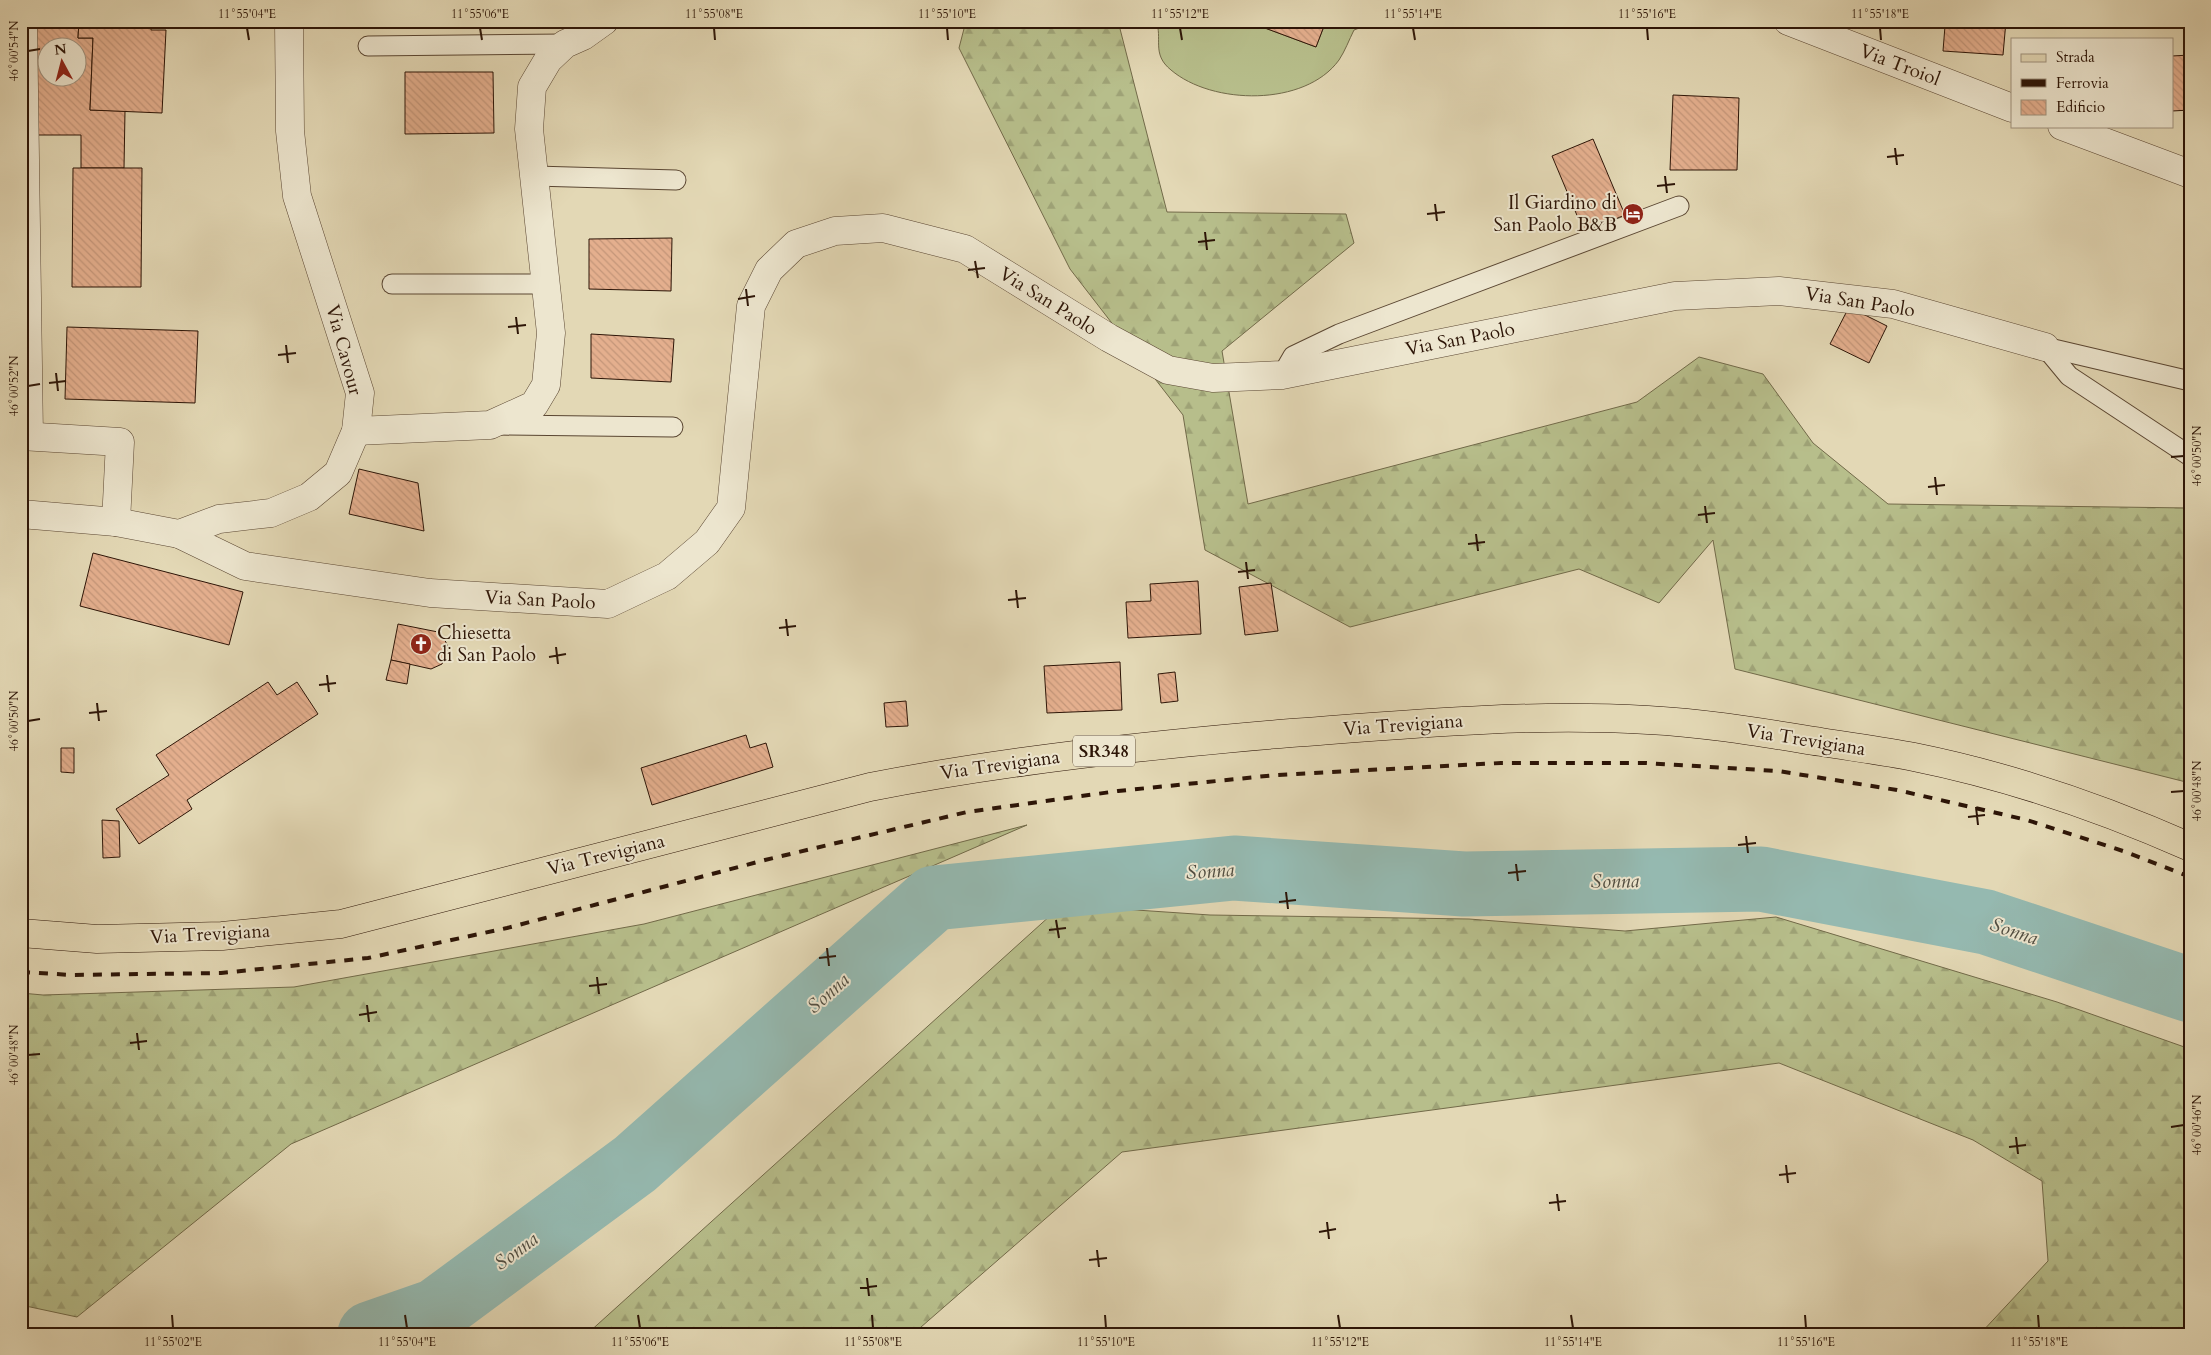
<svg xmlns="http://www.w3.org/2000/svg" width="2211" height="1355" font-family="Cardo,serif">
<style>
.grass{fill:#b7be8b;stroke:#726a49}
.forest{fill:url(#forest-firs);stroke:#726a49}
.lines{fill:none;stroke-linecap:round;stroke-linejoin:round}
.river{stroke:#95b9b0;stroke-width:65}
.building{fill:url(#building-back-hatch);stroke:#2d1507;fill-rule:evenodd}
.lane-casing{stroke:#5a4632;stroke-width:21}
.street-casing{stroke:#5a4632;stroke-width:29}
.primary-casing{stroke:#2d1507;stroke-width:29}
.lane{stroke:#ede6cf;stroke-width:19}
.street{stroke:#ede6cf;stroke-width:28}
.primary{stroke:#e3d8b5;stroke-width:28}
.rail{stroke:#2d1507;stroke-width:4;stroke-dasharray:9 9;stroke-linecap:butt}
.ticks{fill:none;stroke:#2d1507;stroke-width:2}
.labels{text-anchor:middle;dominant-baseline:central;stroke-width:4;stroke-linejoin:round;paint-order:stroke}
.shield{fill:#ede6cf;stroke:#675443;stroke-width:1}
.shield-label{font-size:18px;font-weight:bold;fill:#2d1507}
.street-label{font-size:19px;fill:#2d1507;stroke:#ede6cf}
.poi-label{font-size:19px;fill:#2d1507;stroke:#ede6cf;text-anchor:end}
.water-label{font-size:20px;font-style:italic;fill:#514e42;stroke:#ede6cf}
.neatline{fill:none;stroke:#2d1507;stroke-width:2}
.ticks-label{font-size:12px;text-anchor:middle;fill:#2d1507}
</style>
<defs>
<pattern id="forest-firs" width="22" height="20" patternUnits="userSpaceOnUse" patternTransform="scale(1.25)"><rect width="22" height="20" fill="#b7be8b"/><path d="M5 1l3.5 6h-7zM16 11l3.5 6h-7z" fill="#9ea276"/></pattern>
<pattern id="building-back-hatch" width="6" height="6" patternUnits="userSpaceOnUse" patternTransform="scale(1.25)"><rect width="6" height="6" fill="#e4af8e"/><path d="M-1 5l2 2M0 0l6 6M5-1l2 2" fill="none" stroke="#c49679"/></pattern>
</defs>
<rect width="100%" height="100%" fill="#e3d8b5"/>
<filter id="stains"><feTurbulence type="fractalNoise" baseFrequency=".004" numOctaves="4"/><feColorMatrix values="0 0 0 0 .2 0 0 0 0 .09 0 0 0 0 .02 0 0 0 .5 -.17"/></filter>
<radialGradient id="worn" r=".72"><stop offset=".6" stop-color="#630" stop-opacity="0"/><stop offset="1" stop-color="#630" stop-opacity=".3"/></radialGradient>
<path class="grass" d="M1156 21H1246L1316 47 1326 21H1378L1354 30C1349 40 1345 51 1339 60 1305 107 1212 105 1171 70 1151 54 1163 38 1156 21Z"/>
<g class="forest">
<polygon points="966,21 1118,21 1167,212 1346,214 1354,243 1222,351 1248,504 1637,402 1699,357 1763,374 1813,443 1888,504 2190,508 2190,783 1735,669 1713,540 1659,603 1579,569 1350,627 1205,550 1183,415 1070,269 959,48"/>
<polygon points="1027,825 291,1144 77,1317 21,1305 21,993 43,995 294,987 644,924"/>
<polygon points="1062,905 1210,915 1469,919 1625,931 1776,917 2057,1002 2190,1049 2190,1334 1980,1334 2048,1261 2042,1181 1973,1140 1779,1063 1122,1152 913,1334 587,1334"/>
</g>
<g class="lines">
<polyline class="river" points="370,1334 436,1311 635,1164 934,898 1234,868 1464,884 1761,879 1986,922 2190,990"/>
</g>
<g class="building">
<path d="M34 21H79L78 38H93L90 110 125 111 124 168H81V135H33ZM48 48H78V78H48Z"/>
<polygon points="79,21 151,21 151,30 166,30 162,113 90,110 93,38 78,38"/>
<polygon points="1246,21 1326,21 1316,47"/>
<polygon points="1937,21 2006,21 2003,55 1943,51 1945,26 1937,25"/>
<polygon points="2190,55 2190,110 2172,111 2172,56"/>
<polygon points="405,72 493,72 494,133 405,134"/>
<polygon points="1673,95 1739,98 1737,170 1670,170"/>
<polygon points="1593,139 1625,215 1584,232 1552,156"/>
<polygon points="73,168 142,168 141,287 72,287"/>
<polygon points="672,238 671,291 589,289 589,239"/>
<polygon points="1849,307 1887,326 1869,363 1830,344"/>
<polygon points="67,327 198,331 195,403 65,399"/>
<polygon points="591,334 674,339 671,382 591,378"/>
<polygon points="359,469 418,483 424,531 349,514"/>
<polygon points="93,553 243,592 229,645 80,606"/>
<polygon points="1198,581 1201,634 1128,638 1126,602 1151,601 1150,584"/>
<polygon points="1271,583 1278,631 1245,635 1239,587"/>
<polygon points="398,624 438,632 443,636 448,647 442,664 431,669 391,660"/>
<polygon points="391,660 410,664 407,684 386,680"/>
<polygon points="1120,662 1122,710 1047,713 1044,666"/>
<polygon points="1175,672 1178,701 1161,703 1158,674"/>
<polygon points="268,682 277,695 297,682 318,714 187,800 192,809 139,844 116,809 169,775 156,755"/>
<polygon points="906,701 908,726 886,727 884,703"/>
<polygon points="746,735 750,748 766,743 773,767 652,805 641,768"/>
<polygon points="61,748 74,748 74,773 61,772"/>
<polygon points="102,820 119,821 120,857 103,858"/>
</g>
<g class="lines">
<g class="lane-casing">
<g id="lane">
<polyline points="368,46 565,44"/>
<polyline points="535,176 676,180"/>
<polyline points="392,284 546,284"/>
<polyline points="2045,347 2069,376 2190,456"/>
<polyline points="2045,347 2190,381"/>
<polyline points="1282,375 1293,356 1339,334 1679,206"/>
<polyline points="498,425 673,427"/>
</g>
</g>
<g class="street-casing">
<g id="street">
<polyline points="23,21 29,436"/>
<polyline points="1788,21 2012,108"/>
<polyline points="2062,126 2190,174"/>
<polyline points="356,431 490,425 534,405 546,385 551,333 529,129 532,87 548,60 565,44 583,36 604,21"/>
<polyline points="21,436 120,442 116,522"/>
<polyline points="21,514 116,522 179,534 219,519 271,513 309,497 338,473 356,431 360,393 297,196 290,131 289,21"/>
<polyline points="179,534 245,566 430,593 608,604 667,576 707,542 731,508 751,306 769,270 796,244 835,231 883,228 965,249 1109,338 1168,370 1213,378 1282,375 1675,296 1779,291 1893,304 2045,347"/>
</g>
</g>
<g class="primary-casing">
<path id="primary" d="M21 933 97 939 222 936 341 924 870 787C1009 760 1149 745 1291 733 1410 724 1528 713 1648 720 1706 723 1764 733 1821 742 1852 747 1884 751 1914 757 2008 776 2102 808 2190 847"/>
</g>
<use href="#lane" class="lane"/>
<use href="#street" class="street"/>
<use href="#primary" class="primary"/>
<polyline class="rail" points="21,972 72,975 221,973 368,958 507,928 765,860 967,812 1118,791 1276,775 1501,763 1645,763 1778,771 1897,790 2027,820 2126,852 2190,877"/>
</g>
<path class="ticks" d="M247 28 249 40M480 28 482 40M714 28 715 40M947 28 948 40M1180 28 1182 40M1413 28 1415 40M1647 28 1648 40M1880 28 1881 40M28 51 40 49M1895 148 1897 165M1887 157 1904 155M1665 176 1667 193M1657 186 1675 184M1435 204 1437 221M1427 214 1445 212M1205 232 1207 250M1198 242 1215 240M975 261 978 278M968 270 985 268M746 289 748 306M738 299 755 296M516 317 518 334M508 327 526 325M286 345 288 363M278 355 296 353M56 373 58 391M49 383 66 381M28 386 40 384M2171 457 2184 456M1935 477 1937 495M1928 487 1945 485M1705 506 1707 523M1698 515 1715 513M1476 534 1478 551M1468 544 1485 542M1246 562 1248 579M1238 572 1255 570M1016 590 1018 608M1008 600 1026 598M786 619 788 636M779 628 796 626M556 647 558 664M549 657 566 654M327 675 329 692M319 685 336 683M97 703 99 721M89 713 107 711M28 721 40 719M2171 792 2184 791M1976 807 1978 825M1968 817 1985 815M1746 836 1748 853M1738 845 1756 843M1516 864 1518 881M1508 873 1526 871M1286 892 1288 909M1279 902 1296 900M1056 920 1059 938M1049 930 1066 928M827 948 829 966M819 958 836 956M597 977 599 994M589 986 607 984M367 1005 369 1022M359 1015 377 1012M137 1033 139 1050M130 1043 147 1041M28 1055 40 1054M2171 1127 2184 1125M2016 1137 2018 1154M2009 1147 2026 1145M1786 1165 1788 1183M1779 1175 1796 1173M1557 1194 1559 1211M1549 1203 1566 1201M1327 1222 1329 1239M1319 1232 1336 1229M1097 1250 1099 1267M1089 1260 1107 1258M867 1278 869 1296M860 1288 877 1286M172 1315 173 1328M405 1315 407 1328M638 1315 640 1328M872 1315 873 1328M1105 1315 1106 1328M1338 1315 1340 1328M1571 1315 1573 1328M1805 1315 1806 1328M2038 1315 2039 1328"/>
<defs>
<g id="hotel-disc" transform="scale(1.125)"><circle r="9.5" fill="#8f2418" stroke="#ede6cf"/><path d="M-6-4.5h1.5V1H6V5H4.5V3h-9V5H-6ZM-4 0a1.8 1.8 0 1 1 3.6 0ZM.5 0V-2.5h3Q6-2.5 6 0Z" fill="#fff"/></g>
<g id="church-disc" transform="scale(1.125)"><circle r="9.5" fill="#8f2418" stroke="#ede6cf"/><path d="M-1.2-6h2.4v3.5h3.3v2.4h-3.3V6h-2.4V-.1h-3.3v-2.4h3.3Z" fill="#fff"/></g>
</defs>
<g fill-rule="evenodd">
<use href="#hotel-disc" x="1633" y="214"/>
<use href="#church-disc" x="421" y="644"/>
</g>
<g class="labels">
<rect class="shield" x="1073" y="735.5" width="62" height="31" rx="4"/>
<g class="shield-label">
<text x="1104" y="751">SR348</text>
</g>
<g class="street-label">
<text transform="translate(1900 65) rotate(21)">Via Troiol</text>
<text transform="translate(1048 301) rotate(32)">Via San Paolo</text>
<text transform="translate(1860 302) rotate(9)">Via San Paolo</text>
<text transform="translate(1460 339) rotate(-11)">Via San Paolo</text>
<text transform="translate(344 350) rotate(75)">Via Cavour</text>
<text transform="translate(540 600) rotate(3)">Via San Paolo</text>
<text transform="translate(1403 725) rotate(-4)">Via Trevigiana</text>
<text transform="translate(1806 740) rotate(9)">Via Trevigiana</text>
<text transform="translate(1000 765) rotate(-8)">Via Trevigiana</text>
<text transform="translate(606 855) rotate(-14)">Via Trevigiana</text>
<text transform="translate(210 934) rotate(-3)">Via Trevigiana</text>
</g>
<g class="poi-label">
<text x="1617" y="203">Il Giardino di<tspan x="1617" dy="22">San Paolo B&amp;B</tspan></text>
<text x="437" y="633" text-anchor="start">Chiesetta<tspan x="437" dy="22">di San Paolo</tspan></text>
</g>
<g class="water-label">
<text transform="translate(1210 871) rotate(-4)">Sonna</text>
<text transform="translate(1615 881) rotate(-1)">Sonna</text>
<text transform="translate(2014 931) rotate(18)">Sonna</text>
<text transform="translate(828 993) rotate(-42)">Sonna</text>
<text transform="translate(516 1251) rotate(-37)">Sonna</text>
</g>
</g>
<rect width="2211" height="1355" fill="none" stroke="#e3d8b5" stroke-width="55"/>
<rect x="2011" y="38" width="162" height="90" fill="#ede6cf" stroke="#a0927f"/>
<rect x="2021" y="54" width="25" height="8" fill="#e3d8b5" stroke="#a0927f"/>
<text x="2056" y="62" font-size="15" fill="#2d1507">Strada</text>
<rect x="2021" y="79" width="25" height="8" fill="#2d1507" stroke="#a0927f"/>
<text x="2056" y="88" font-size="15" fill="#2d1507">Ferrovia</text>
<rect x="2021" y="100" width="25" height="15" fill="url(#building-back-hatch)" stroke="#a0927f"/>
<text x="2056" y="112" font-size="15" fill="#2d1507">Edificio</text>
<g transform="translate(62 62) rotate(353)"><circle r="24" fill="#ede6cf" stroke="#a0927f"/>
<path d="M0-4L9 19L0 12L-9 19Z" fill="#8f2418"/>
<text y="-8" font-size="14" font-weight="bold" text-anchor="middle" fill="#2d1507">N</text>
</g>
<rect x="28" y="28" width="2156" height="1300" class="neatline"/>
<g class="ticks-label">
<text x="247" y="18">11°55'04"E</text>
<text x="480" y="18">11°55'06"E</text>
<text x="714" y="18">11°55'08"E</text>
<text x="947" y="18">11°55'10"E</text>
<text x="1180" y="18">11°55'12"E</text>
<text x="1413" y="18">11°55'14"E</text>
<text x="1647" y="18">11°55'16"E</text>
<text x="1880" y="18">11°55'18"E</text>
<text transform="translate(14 51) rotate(-90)" y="4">46°00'54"N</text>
<text transform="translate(14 386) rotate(-90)" y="4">46°00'52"N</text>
<text transform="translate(2197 456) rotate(-90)" y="4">46°00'50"N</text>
<text transform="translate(14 721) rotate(-90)" y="4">46°00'50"N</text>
<text transform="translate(2197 791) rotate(-90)" y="4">46°00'48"N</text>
<text transform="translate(14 1055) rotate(-90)" y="4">46°00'48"N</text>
<text transform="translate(2197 1125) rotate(-90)" y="4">46°00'46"N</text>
<text x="173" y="1346">11°55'02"E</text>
<text x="407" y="1346">11°55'04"E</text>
<text x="640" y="1346">11°55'06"E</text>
<text x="873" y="1346">11°55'08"E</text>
<text x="1106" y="1346">11°55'10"E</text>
<text x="1340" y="1346">11°55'12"E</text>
<text x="1573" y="1346">11°55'14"E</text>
<text x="1806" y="1346">11°55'16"E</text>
<text x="2039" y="1346">11°55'18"E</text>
</g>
<rect width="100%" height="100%" filter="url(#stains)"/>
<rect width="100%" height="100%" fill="url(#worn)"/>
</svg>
